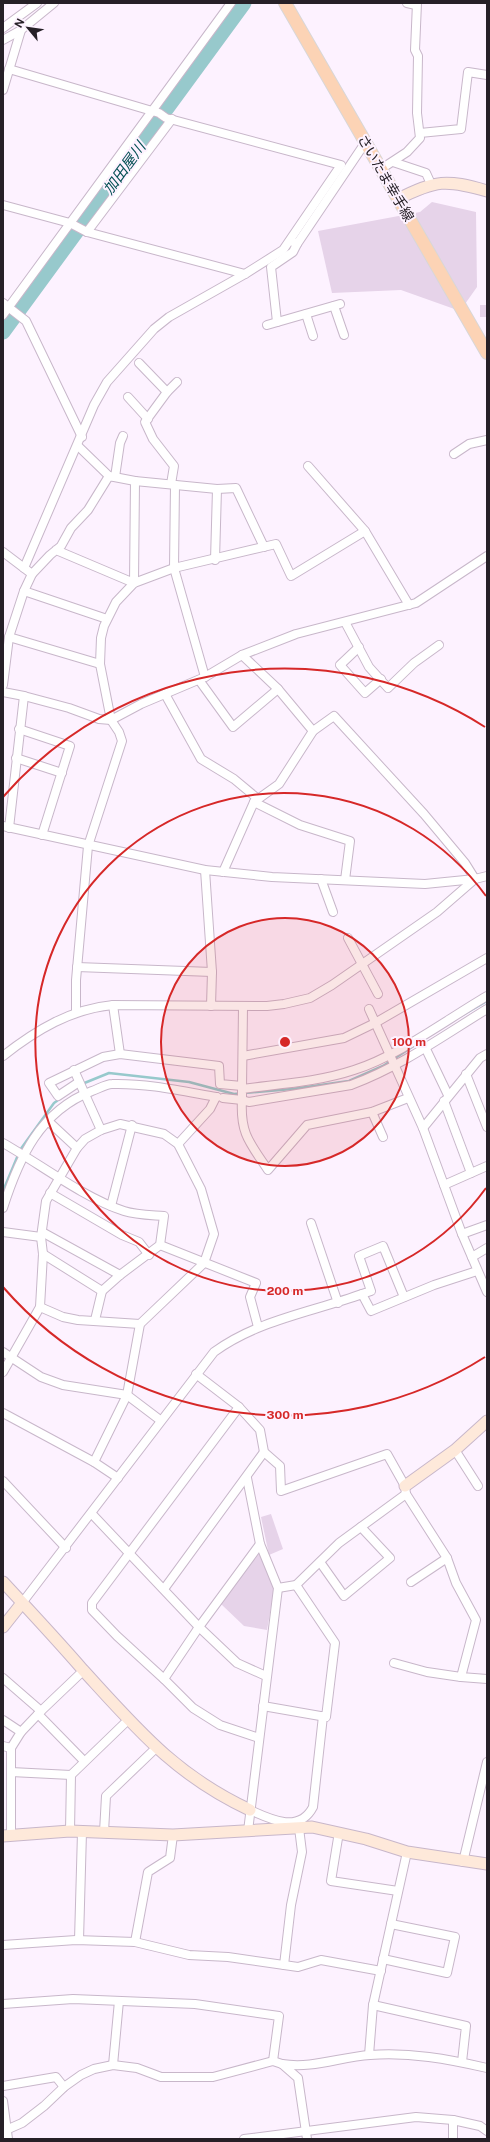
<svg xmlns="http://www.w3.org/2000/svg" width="490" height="2142" font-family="'Public Sans','Noto Sans JP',sans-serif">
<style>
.green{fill:#e6d3e9}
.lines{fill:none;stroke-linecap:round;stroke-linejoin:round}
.stream{stroke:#97c9cc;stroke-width:2.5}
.river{stroke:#97c9cc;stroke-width:15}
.street-casing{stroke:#c8b7ca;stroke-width:10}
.secondary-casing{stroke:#c8b7ca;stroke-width:13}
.primary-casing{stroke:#d8d7d8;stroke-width:14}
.street{stroke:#fff;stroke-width:8}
.secondary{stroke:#fee9da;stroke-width:11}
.primary{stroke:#fcd3b5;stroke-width:12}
.ring{fill:none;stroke:#d62828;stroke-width:2}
.labels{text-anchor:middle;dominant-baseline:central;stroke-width:4;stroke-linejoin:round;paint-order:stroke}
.street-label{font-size:14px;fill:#262027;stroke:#fdf2ff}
.water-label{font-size:15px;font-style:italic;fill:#055155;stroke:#fdf2ff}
.centre{fill:#d62828;stroke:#fdf2ff;stroke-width:2}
.ring-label{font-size:12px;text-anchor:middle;font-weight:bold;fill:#d62828;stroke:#fdf2ff;stroke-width:4;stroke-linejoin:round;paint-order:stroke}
</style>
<rect width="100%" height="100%" fill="#fdf2ff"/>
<g class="green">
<polygon points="432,202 476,212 477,287 460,311 401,290 332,293 318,231 420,212"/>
<rect x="480" y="305" width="7" height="12"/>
<polygon points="271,1514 283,1549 269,1555 261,1517"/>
<polygon points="259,1553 275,1584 267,1630 244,1626 221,1604"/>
</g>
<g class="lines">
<g class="stream">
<polyline points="461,1016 487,1001"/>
<polyline points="82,1084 109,1073 189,1082 234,1094 292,1089 349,1081 383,1066 415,1045"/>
<polyline points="20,1150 54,1103 61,1098"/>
<polyline points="3,1191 18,1155"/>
</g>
<polyline class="river" points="3,332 244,3"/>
<g class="street-casing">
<g id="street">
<polyline points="407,3 416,5"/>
<polyline points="3,28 37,3"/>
<polyline points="3,40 21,30 54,3"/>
<polyline points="9,69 159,113 166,118 341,165 283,250 245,274 169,317 154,329 107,382 94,405 24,568"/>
<polyline points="3,90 21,30"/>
<polyline points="420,133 461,129 468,72 487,75"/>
<polyline points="393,162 426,173 431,184"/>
<polyline points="381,169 407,152 420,138 417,113 418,56 415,50 417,3"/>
<polyline points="3,205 70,223 87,232 245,274"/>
<polyline points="87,232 172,119"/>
<polyline points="297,244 365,143"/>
<polyline points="3,303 26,321 82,437"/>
<polyline points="334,306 344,335"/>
<polyline points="306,314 313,336"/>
<polyline points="3,315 231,3"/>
<polyline points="277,322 271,267 293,252 297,244 293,242"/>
<polyline points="267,325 340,304"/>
<polyline points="139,363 167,392"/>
<polyline points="128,397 148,419"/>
<polyline points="78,446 109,476"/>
<polyline points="454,454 469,444 487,440"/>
<polyline points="308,466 365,531"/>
<polyline points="115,477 120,443 123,436"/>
<polyline points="135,481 217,489 236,488 264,547"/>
<polyline points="171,484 174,466 153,439 145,422 167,392 177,382"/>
<polyline points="175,485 174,568 205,677"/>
<polyline points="3,552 32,574 24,591 107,619"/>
<polyline points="215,560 217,489"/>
<polyline points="32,574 50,555 61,546 71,528 88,510 109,476 135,481 134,583 56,550"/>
<polyline points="345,622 369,667 388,688 414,663 439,645"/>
<polyline points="9,637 100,664"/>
<polyline points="359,647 340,665 365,693 381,679"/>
<polyline points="242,655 278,689 313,731 334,716 424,814 465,863 475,879"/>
<polyline points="199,680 233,727 278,689"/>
<polyline points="3,685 9,637 24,591"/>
<polyline points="3,692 24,696 69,708 99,719 111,720 141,704 205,677 242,655 296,634 416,603 487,556"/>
<polyline points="165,694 201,759 234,779 258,799"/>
<polyline points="19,729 70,746 42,835"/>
<polyline points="16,758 62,773"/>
<polyline points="254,802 300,825 350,841 345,880"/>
<polyline points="3,826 205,870 272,877 425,884 475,879 487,876"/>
<polyline points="9,828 24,696"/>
<polyline points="205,870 212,972 211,1006"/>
<polyline points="223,872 254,802 279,784 313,731"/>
<polyline points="321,879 333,912"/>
<polyline points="348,938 378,994"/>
<polyline points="77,967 212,972"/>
<polyline points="113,1005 120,1054"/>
<polyline points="369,1009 423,1128 462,1234 487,1292"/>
<polyline points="76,1012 76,980 88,846 122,741 119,732 111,720 100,664 101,638 104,626 116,602 134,583 174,568 276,544 291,576 365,531 409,605"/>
<polyline points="425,1047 448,1095"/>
<path d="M3 1056C36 1030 71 1009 113 1005L267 1006 284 1004 310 998 332 985 437 912 475 879"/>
<polyline points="243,1056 344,1038 375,1023 487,958"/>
<polyline points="74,1070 101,1130"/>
<polyline points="466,1074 487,1127"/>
<polyline points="79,1082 58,1096 49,1083 103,1057 120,1054 219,1066 220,1084 242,1086"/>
<polyline points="242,1089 243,1007"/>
<path d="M223 1098 242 1100V1089C279 1084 318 1082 354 1070 398 1056 446 1020 487 996"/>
<path d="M408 1098 372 1112 307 1125 268 1170C250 1143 240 1134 242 1100L249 1102 351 1085C400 1067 443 1036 487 1009"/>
<polyline points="444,1101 471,1173"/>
<polyline points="372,1112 383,1137"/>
<polyline points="48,1121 77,1148"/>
<polyline points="423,1128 480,1058 487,1054"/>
<path d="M3 1143C40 1164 84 1198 124 1211 136 1215 151 1215 164 1216L160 1245 120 1275 102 1291 43 1254"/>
<polyline points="178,1144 210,1109 216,1097 217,1097"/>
<polyline points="444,1185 487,1166"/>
<polyline points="50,1193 122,1235 139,1242 149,1255"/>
<polyline points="111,1206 132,1125"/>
<path d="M3 1208C19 1158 40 1111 92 1091 98 1089 106 1084 112 1084 147 1083 182 1091 216 1097"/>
<polyline points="311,1223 338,1303"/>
<polyline points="3,1232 41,1237"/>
<polyline points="42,1232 120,1275"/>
<polyline points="462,1234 487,1225"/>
<polyline points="160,1245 256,1283 250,1297 258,1327"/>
<polyline points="472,1257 487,1248"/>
<polyline points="362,1294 371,1291 359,1256 383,1246 404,1297"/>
<polyline points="40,1307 63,1317 78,1320 140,1324"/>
<polyline points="95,1320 102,1291"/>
<polyline points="3,1352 41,1377 63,1385 127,1395 160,1420"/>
<polyline points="3,1372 40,1307 43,1254 41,1237 46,1201 77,1148 85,1139 101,1130 120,1124 164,1134 178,1144 201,1189 214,1234 204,1263 140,1324 127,1395 94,1462"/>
<polyline points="196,1374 239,1407 260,1430 264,1452 280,1466 281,1491 387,1454 405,1486 406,1494 447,1558 456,1583 476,1620 461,1677 487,1679"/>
<polyline points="3,1413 94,1462 118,1478"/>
<polyline points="455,1450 478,1486"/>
<polyline points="247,1478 260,1544 278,1588 248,1831"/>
<polyline points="3,1481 66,1548"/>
<polyline points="92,1514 199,1627 237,1663 266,1676"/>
<polyline points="320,1562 344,1596 390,1558 361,1527"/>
<polyline points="411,1582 447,1558"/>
<polyline points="278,1588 296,1585 339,1543 406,1494"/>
<polyline points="164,1589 264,1452"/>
<path d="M22 1603 214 1352C258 1320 312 1312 362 1294L371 1311 434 1285 477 1271"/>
<polyline points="394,1663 427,1672 461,1677"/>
<polyline points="3,1678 41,1711"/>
<polyline points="164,1679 117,1636 92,1610 92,1603 239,1407"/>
<polyline points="263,1706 326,1717 335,1643 296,1585"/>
<polyline points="38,1714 84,1761"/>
<polyline points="3,1720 21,1732"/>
<polyline points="259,1738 220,1725 193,1708 164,1679 199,1627 260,1544"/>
<polyline points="3,1746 11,1748"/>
<polyline points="11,1772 71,1775"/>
<path d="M250 1810C270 1819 299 1834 313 1807L323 1716"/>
<polyline points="70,1831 71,1775 128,1720"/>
<polyline points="104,1832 106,1796 156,1748"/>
<polyline points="339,1832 331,1881 398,1891"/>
<polyline points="11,1836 11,1748 21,1732 41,1711 84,1670"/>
<polyline points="463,1862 487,1762"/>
<polyline points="79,1940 82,1832"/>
<polyline points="135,1942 148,1872 170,1858 173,1835"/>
<polyline points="3,1945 76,1940 135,1942 189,1955 228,1957 298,1967 321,1960 381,1971"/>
<polyline points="383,1959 447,1973 455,1937 391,1924"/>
<polyline points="284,1965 291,1905 302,1852 299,1828"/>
<polyline points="3,2004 73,1999 195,2004 279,2016 273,2061"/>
<polyline points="373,2005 466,2026 462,2062"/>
<polyline points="369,2055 373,2005 407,1852"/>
<path d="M282 2064C312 2069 340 2057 370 2055 410 2052 448 2059 487 2068"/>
<polyline points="113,2065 119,2001"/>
<polyline points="3,2086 56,2077 64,2087"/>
<polyline points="3,2101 8,2139"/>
<polyline points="3,2130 6,2130 22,2123 44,2106 64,2087 81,2075 94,2069 113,2065 137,2068 161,2077 213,2077 273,2061 282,2064 298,2078 307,2139"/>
<polyline points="244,2139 416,2117 453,2120 480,2126 487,2131"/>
<polyline points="453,2139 453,2120"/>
</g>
</g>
<g class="secondary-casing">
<g id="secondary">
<path d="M398 199C436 180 446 179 487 191"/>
<polyline points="405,1486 455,1450 487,1421"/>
<path d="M3 1582C30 1611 57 1640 83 1670 137 1729 175 1775 250 1810"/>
<polyline points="3,1627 22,1603"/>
<polyline points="3,1836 70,1831 173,1835 312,1827 366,1839 407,1852 487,1864"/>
</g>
</g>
<g class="primary-casing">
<polyline id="primary" points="285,3 487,353"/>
</g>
<use href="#street" class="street"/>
<use href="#secondary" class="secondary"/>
<use href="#primary" class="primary"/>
</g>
<circle cx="285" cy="1042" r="124" fill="#d62828" fill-opacity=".12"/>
<g class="ring">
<circle cx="285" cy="1042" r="124"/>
<path d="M486 1188A249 249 0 1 1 486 896"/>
<path d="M485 1357A373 373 0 0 1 3 1287M3 797A373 373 0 0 1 485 727"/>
</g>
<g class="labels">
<g class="street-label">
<text transform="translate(386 178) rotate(60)">さいたま幸手線</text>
</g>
<g class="water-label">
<text transform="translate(124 168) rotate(-54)">加田屋川</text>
</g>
</g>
<circle cx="285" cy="1042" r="6" class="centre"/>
<g class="ring-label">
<text x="409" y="1046">100 m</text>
<text x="285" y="1295">200 m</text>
<text x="285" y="1419">300 m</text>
</g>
<rect width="490" height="2142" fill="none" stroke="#262027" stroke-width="8"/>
<g transform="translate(28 28) rotate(299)" stroke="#fdf2ff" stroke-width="3" paint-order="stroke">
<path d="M0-3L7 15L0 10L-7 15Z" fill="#262027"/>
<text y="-6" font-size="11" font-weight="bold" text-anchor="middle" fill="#262027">N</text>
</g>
</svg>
